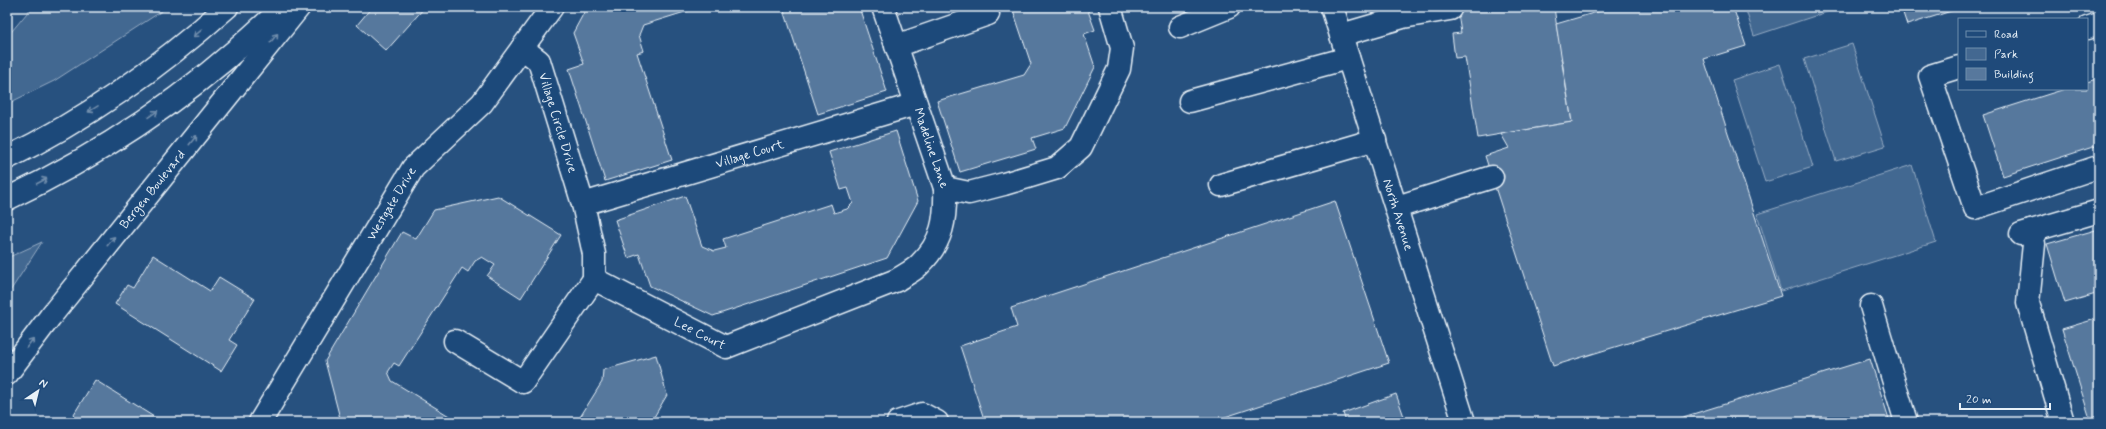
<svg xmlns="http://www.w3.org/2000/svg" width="2106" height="429" font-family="Mynerve,sans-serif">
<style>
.green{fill:#436891;stroke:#96acc4}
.building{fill:#57789d;stroke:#e8f1f8}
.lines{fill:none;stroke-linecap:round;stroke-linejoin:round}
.minor-casing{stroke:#e8f1f8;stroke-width:25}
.major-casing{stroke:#e8f1f8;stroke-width:25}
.highway-casing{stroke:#e8f1f8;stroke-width:25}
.minor{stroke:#1f4a7a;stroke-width:22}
.major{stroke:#1f4a7a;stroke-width:22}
.highway{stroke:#1f4a7a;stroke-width:22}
.oneway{stroke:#6f8dac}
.labels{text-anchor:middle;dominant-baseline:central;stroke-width:3;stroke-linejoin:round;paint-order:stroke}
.street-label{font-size:13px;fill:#e8f1f8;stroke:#1f4a7a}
</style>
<rect width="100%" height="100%" fill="#27517f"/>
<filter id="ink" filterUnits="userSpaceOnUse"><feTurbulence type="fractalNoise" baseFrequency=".025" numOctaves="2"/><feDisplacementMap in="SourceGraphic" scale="8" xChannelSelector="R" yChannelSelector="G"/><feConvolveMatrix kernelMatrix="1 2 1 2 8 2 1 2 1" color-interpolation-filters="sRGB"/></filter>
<g filter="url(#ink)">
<g class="green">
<polygon points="32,7 168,7 54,81 7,104 7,37"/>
<polygon points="1745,7 1842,7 1754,36"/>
<polygon points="1852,44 1885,146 1836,161 1804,59"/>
<polygon points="1780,64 1813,167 1765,182 1732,80"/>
<polygon points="1912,165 1936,242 1781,291 1757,214"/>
<polygon points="42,242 7,296 7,258"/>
</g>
<g class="building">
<polygon points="372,7 425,7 386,51 357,25"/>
<polygon points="587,7 701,7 643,25 639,35 644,51 637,53 672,160 605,181 569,69 584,64 573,33"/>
<polygon points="783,7 859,7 887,92 818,114"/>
<polygon points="1012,7 1087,8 1095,30 1084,34 1095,67 1065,128 1032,138 1036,149 960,172 937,101 1024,75 1031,64"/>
<polygon points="1457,7 1554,7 1558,36 1566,34 1570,57 1561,58 1572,122 1478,138 1465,57 1455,58 1452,34 1461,33"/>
<polygon points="1614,7 1733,7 1746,46 1704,59 1781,296 1553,366 1485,156 1509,148 1501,134 1572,122 1556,24"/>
<polygon points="1901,7 1964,7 1907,25"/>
<polygon points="2099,78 2099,145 2003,176 1983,115 2065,89 2087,89 2087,82"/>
<polygon points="896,131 918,201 887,258 713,316 650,286 639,254 628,258 615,220 685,196 702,246 714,251 726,248 723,239 831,204 834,213 847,209 853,203 848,188 841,190 829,152"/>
<polygon points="498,196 561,235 521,298 487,276 495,265 482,257 475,261 468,272 462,268 399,366 394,363 388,372 392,381 459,422 341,422 325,361 402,232 416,239 434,210"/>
<polygon points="1335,201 1389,363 1210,422 985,422 960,346 1017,327 1011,308"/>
<polygon points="2099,229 2099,284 2094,285 2096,294 2065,303 2047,244"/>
<polygon points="153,255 210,291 219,277 255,299 229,340 237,345 221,371 115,304 127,285 133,288"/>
<polygon points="2099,318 2099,422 2091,422 2062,329"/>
<polygon points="656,355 667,395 651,422 577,422 602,382 603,370"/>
<polygon points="1870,359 1890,422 1667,422"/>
<polygon points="95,380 162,422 69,422"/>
<polygon points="1396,394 1406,422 1346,422 1343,413"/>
</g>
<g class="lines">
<g class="minor-casing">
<g id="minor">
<path id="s1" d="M883 7 945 188 969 193 1004 184 1057 168 1081 147 1119 69 1122 48 1110 7"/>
<path id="s2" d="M1332 7 1464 422"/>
<polyline points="1180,27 1229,7"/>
<polyline points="2087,28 2099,24"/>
<polyline points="1341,35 1403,17 1450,9"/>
<polyline points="896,46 988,14"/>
<path id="s3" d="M522 48 539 61 583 204 594 254V279"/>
<polyline points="1959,67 1930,76 1975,208 2095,168"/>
<polyline points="1190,101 1348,58"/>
<polyline points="1221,185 1375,140"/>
<path id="s4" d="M583 204 916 104"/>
<polyline points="1397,207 1492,177"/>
<polyline points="2031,231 2034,244 2028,303 2063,422"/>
<polyline points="2021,234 2099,211"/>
<path id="s5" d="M594 279 726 347 897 280C904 275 914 271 920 264 943 242 946 218 945 188"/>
<polyline points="1871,306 1906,422"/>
<polyline points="455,341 523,382 594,279"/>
<path id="s6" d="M260 422 413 168 482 103 552 7"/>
<polyline points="898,422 922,414 937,422"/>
</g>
</g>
<g class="major-casing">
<g id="major">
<path id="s7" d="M7 374 50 317 299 7"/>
</g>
</g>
<g class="highway-casing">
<g id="highway">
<path d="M7 158C87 119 161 66 227 7"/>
<path d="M7 199C109 151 203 85 283 7"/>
</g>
</g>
<use href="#minor" class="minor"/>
<use href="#major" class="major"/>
<use href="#highway" class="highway"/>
</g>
<defs><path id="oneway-shaft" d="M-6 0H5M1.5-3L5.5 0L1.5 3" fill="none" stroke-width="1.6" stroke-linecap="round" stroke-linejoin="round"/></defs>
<g class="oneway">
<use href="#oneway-shaft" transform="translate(198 33) rotate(141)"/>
<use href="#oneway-shaft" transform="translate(274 38) rotate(-51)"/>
<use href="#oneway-shaft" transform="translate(93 109) rotate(148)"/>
<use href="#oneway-shaft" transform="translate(153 114) rotate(-35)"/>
<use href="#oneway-shaft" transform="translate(193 140) rotate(-51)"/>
<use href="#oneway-shaft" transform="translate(42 181) rotate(-27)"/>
<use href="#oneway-shaft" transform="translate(111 241) rotate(-51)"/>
<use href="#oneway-shaft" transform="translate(30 343) rotate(-53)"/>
</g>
</g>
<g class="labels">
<g class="street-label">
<text stroke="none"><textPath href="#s3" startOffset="86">Village Circle Drive</textPath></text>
<text stroke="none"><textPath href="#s1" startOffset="149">Madeline Lane</textPath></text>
<text stroke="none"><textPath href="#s4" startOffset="174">Village Court</textPath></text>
<text stroke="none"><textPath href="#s7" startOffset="235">Bergen Boulevard</textPath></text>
<text stroke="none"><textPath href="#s6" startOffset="255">Westgate Drive</textPath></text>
<text stroke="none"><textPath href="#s2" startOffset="218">North Avenue</textPath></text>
<text stroke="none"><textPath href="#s5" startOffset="119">Lee Court</textPath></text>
</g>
</g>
<rect width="2106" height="429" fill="none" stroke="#1f4a7a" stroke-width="24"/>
<rect x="12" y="12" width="2082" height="405" fill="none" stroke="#e8f1f8" stroke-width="1.5" filter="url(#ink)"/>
<rect x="1958" y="18" width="130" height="72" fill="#1f4a7a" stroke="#6f8dac"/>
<rect x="1966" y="31" width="20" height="6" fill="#1f4a7a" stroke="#6f8dac"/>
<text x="1994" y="38" font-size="12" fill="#e8f1f8">Road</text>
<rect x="1966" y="48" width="20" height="12" fill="#436891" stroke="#6f8dac"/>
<text x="1994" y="58" font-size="12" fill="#e8f1f8">Park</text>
<rect x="1966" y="68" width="20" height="12" fill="#57789d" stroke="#6f8dac"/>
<text x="1994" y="78" font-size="12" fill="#e8f1f8">Building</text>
<g transform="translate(38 391) rotate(35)" stroke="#1f4a7a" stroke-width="3" paint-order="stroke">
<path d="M0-3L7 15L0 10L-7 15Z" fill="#e8f1f8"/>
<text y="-6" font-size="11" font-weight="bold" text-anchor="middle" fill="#e8f1f8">N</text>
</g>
<path d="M1960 403v6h90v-6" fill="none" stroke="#e8f1f8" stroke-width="2"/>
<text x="1966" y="403" font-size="12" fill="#e8f1f8" stroke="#1f4a7a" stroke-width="3" paint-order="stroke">20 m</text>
</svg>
